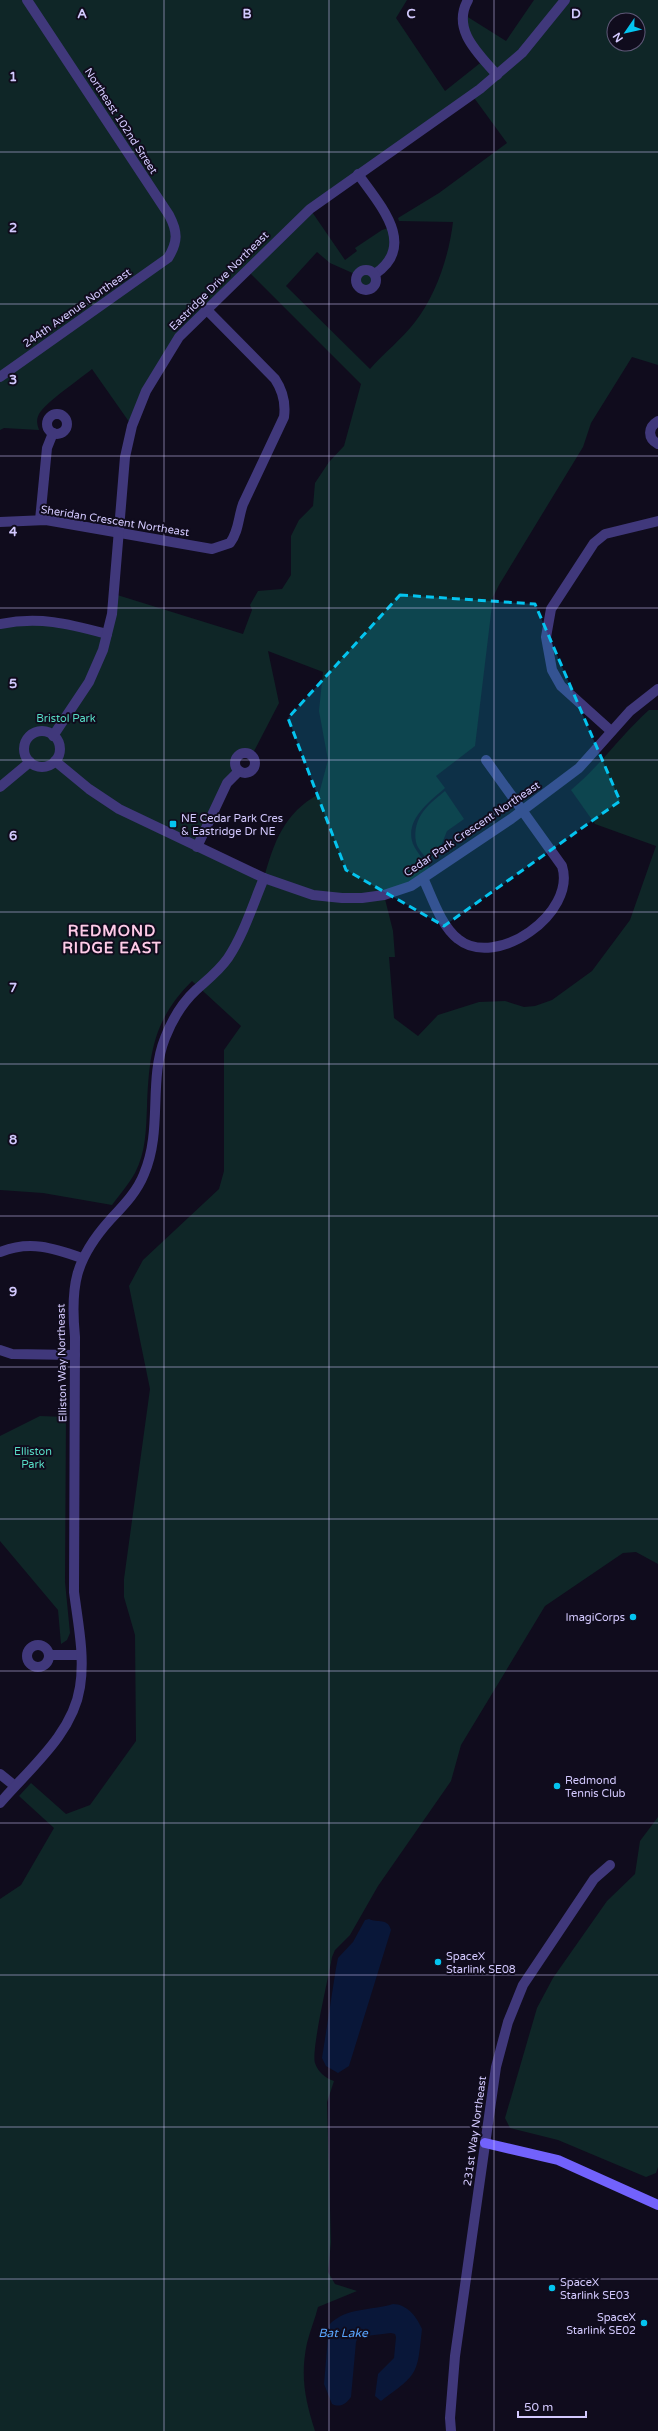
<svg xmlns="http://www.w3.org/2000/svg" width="658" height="2431" font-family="'Varela Round',sans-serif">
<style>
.green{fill:#0f2627;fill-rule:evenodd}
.water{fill:#091739}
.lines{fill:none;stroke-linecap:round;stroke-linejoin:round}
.street{stroke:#40387b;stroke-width:10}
.secondary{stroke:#7262fc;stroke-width:10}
.marked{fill:#04c4ef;fill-opacity:0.2;stroke:#04c4ef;stroke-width:3;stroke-dasharray:8 5;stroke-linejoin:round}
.grid{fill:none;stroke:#d3c9fe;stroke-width:1;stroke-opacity:0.55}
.poi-dot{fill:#04c4ef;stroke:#100c1d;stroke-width:1.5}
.labels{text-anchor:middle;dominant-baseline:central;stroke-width:4;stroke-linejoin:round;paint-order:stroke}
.street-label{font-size:11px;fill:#d3c9fe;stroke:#100c1d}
.park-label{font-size:11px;fill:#57dcc5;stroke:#100c1d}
.poi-label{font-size:11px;fill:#d3c9fe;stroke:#100c1d;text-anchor:start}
.water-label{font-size:12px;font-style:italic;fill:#59a4fc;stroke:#100c1d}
.district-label{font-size:15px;font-weight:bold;letter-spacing:1px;fill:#fecbe7;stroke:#100c1d}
.grid-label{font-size:13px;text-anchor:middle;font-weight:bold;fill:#d3c9fe;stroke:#100c1d;stroke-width:4;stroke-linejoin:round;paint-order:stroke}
</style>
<rect width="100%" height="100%" fill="#100c1d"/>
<g class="green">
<path d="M0 0H407L396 18 445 91 484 60 469 42 463 14 506 41 534 0H658V365L632 357 591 423 583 447 499 585 493 597 475 746 436 776 445 788C430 801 404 820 413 844 417 853 427 864 433 872L384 895 393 931 395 957H389L394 1018 418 1036 438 1015 479 1002 505 1001 524 1007 535 1006 552 1000 592 971 630 920 656 846 595 824 571 790C600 766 621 735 649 710H658V1564L636 1552 623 1553 545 1606 461 1745 451 1781 378 1886 350 1935 335 1950 332 1957C329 1975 311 2050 315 2063 318 2072 325 2078 334 2081L327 2102 331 2242 328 2272 335 2284 357 2291 318 2307C315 2319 310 2331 307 2343 300 2376 305 2400 315 2431H0V1899L21 1885 54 1828 19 1796 31 1783 66 1814 90 1805 136 1741 135 1635 124 1597V1579L150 1389 129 1286 143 1260 219 1189 224 1171V1050L241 1026 192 981C153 1020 149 1054 147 1107 146 1129 146 1152 135 1173 129 1184 120 1194 112 1205L43 1193 0 1190V624L15 621 107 633 114 594 243 634 252 610 250 605 258 591 282 589 291 575V536L299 520 313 506 315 483 329 462 344 446 361 384 246 269 179 337 132 426 92 369C79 380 47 401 39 414 36 420 37 424 39 430L4 428 0 430ZM614 20H638V44H614ZM472 95 507 143 439 193 398 218 399 221 453 222C449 256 436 295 415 322 402 339 384 353 370 369L286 286 317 252 330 263 357 275C353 293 378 295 377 278L395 241 392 227 382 230 355 248 357 251 345 260 310 209ZM268 651 323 672 319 711 328 760 319 794C284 813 274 842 264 878L197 847 236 768V758L242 753 252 755 279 703Z"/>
<path d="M445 791 464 819 447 831 438 853 428 860C424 855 417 848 416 842 412 817 429 804 445 791Z"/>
<polygon points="40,1416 66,1417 65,1582 70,1633 67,1640 61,1644 58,1610 0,1541 0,1436"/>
<polygon points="658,1817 658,2167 656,2173 646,2177 558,2140 510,2128 505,2118 537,2008 553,1978 607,1901 635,1874 640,1841"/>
</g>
<g class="water">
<path d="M369 1919C378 1923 388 1918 391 1930L349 2066 338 2073 326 2066 322 2058 336 1968 338 1958 353 1942 365 1920Z"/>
<path d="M393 2304C407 2304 417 2317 422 2329 417 2375 419 2373 381 2401L375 2396 378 2374 394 2358 396 2337 395 2334 391 2333 358 2337 356 2342 351 2397C346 2404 340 2408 332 2404L324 2384 329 2325C346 2307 370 2311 393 2304Z"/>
</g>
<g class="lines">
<g class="street">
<path d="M468 0C451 30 479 54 497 75"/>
<path d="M358 174C379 204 418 245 375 274"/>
<circle cx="366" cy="280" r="10"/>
<path d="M0 377 168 258C178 242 178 232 169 215L27 0"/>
<circle cx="57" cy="424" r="10"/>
<path d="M658 421C648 427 647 438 658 444"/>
<polyline points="40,520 47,448 53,433"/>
<path d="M0 522 46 520 212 549 230 543C239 531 238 518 243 504L284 417C286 402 283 391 275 379L206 309"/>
<path d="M0 624C40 616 69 624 107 634"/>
<polyline points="611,731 561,686 552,670 546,637 551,609 594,543 605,534 658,521"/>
<circle cx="42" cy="749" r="18"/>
<polyline points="53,736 89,682 103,650 112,614 125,457 132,426 146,391 179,337 310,209 480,89 522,53 565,0"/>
<circle cx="245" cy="763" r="10"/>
<polyline points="55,761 89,789 119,809 264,878 313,895 342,898 362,898 384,895 411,886 511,819 579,768 630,711 658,689"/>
<polyline points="0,787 30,762"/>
<polyline points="197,847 227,783 239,771"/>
<path d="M423 878C432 897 441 926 458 939 496 970 577 913 562 866L486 760"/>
<path d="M0 1252C30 1240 53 1248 82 1258"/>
<polyline points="0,1350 12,1354 75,1355"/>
<circle cx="38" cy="1656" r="11"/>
<polyline points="49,1655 81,1655"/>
<polyline points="0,1774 15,1786"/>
<path d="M0 1803C29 1769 73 1734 80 1687 85 1656 78 1623 74 1592L75 1337C70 1286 75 1259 110 1220 123 1206 137 1192 144 1174 163 1130 148 1081 165 1038 172 1020 182 1003 196 990 207 980 219 971 228 958 244 934 253 904 264 878"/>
<polyline points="451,2431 450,2418 455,2356 496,2067 508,2022 523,1985 594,1879 610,1865"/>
</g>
<polyline class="secondary" points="485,2143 558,2160 658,2205"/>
</g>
<path class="marked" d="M400 595 535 604 620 801 444 926 346 870 288 718Z"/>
<path class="grid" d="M164 0V2431M329 0V2431M494 0V2431M0 152H658M0 304H658M0 456H658M0 608H658M0 760H658M0 912H658M0 1064H658M0 1216H658M0 1367H658M0 1519H658M0 1671H658M0 1823H658M0 1975H658M0 2127H658M0 2279H658"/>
<g class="poi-dot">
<rect x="169" y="820" width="8" height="8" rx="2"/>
<circle cx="633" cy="1617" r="4"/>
<circle cx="557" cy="1786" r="4"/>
<circle cx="438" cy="1962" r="4"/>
<circle cx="552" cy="2288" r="4"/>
<circle cx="644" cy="2323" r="4"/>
</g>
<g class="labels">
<g class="street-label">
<text transform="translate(121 121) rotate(57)">Northeast 102nd Street</text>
<text transform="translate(219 281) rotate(-45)">Eastridge Drive Northeast</text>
<text transform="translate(77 308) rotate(-35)">244th Avenue Northeast</text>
<text transform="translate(115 521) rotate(9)">Sheridan Crescent Northeast</text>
<text transform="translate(472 829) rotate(-34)">Cedar Park Crescent Northeast</text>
<text transform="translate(62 1363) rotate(-91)">Elliston Way Northeast</text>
<text transform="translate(475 2131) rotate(-82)">231st Way Northeast</text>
</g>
<g class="park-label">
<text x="66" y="718">Bristol Park</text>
<text x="33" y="1451">Elliston<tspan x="33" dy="13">Park</tspan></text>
</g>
<g class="poi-label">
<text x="181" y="818">NE Cedar Park Cres<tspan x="181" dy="13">&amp; Eastridge Dr NE</tspan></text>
<text x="625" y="1617" text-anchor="end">ImagiCorps</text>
<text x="565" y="1780">Redmond<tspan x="565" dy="13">Tennis Club</tspan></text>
<text x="446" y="1956">SpaceX<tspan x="446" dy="13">Starlink SE08</tspan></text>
<text x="560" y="2282">SpaceX<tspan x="560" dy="13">Starlink SE03</tspan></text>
<text x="636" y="2317" text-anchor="end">SpaceX<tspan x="636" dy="13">Starlink SE02</tspan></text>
</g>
<g class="water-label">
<text x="343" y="2333">Bat Lake</text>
</g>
<g class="district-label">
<text x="112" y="931">REDMOND<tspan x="112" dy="17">RIDGE EAST</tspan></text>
</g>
</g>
<g class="grid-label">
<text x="82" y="18">A</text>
<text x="247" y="18">B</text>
<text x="411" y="18">C</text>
<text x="576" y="18">D</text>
<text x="13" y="81">1</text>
<text x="13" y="232">2</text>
<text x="13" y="384">3</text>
<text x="13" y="536">4</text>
<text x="13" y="688">5</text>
<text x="13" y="840">6</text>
<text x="13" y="992">7</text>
<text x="13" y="1144">8</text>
<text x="13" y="1296">9</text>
</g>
<g transform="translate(626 32) rotate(236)"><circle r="19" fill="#100c1d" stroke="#5e5877"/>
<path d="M0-3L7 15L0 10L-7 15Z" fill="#04c4ef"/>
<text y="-6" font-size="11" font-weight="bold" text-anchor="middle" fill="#d3c9fe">N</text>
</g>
<path d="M518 2411v6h68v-6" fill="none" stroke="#d3c9fe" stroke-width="2"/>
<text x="524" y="2411" font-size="12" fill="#d3c9fe" stroke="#100c1d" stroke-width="3" paint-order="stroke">50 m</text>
</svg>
